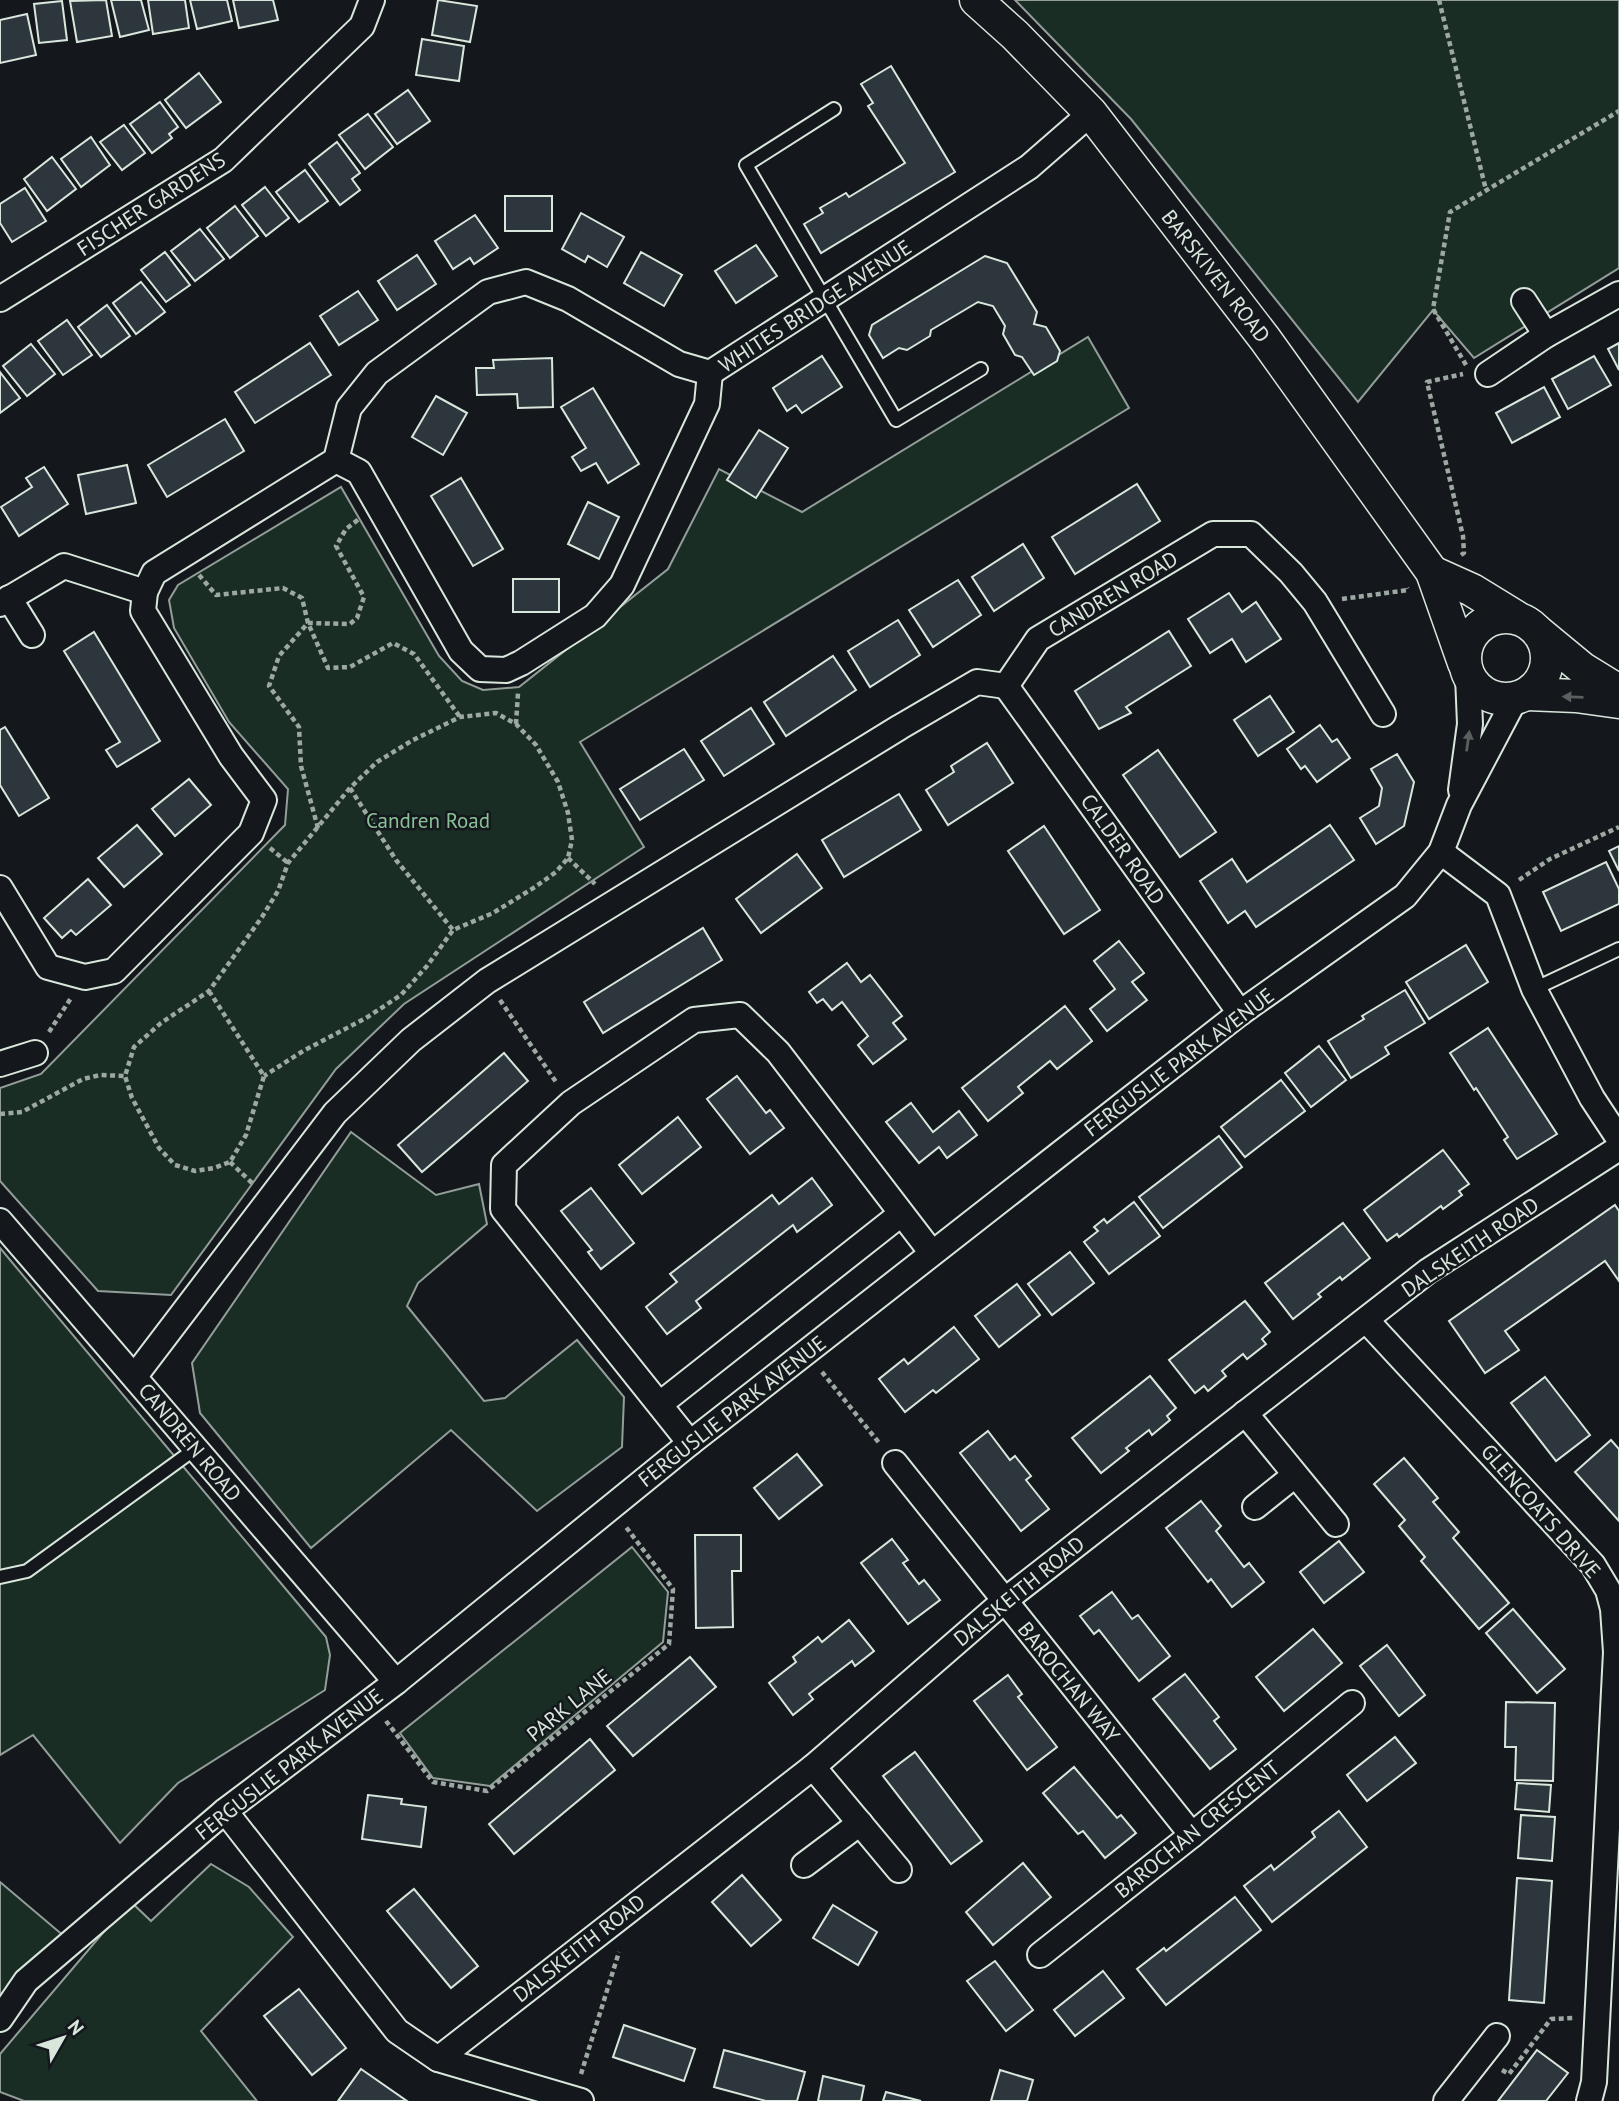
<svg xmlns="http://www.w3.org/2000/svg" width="1619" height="2101" font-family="'PT Sans',sans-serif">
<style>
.green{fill:#1a2d24;stroke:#939e99;stroke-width:2}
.building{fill:#2c363c;stroke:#d8e6dc;stroke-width:2}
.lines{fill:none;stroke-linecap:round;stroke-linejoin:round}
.service-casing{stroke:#d8e6dc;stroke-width:16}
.minor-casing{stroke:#d8e6dc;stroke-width:28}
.tertiary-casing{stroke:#d8e6dc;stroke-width:35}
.path{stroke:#9da8a2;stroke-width:4.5;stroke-dasharray:5 3.5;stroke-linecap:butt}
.service{stroke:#14181c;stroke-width:12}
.minor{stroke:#14181c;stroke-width:24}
.tertiary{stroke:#14181c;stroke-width:32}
.oneway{fill:#59605f}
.labels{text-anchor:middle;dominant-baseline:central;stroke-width:5;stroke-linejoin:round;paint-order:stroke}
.street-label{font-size:21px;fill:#d8e6dc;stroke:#14181c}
.park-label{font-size:21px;fill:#8ac095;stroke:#14181c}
</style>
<rect width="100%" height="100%" fill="#14181c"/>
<g class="green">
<polygon points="1015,0 1619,0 1619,268 1474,358 1433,310 1358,402 1131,119"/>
<polygon points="1088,337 1129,408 580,742 644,847 404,1004 336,1069 171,1295 98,1291 0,1181 0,1088 41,1074 285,825 288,789 229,722 174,628 169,600 178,585 341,487 439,656 462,681 483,690 519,687 668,569 719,469 802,512"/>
<polygon points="351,1132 436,1195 479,1184 487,1224 418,1283 407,1306 484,1401 505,1398 577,1340 624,1397 622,1447 537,1511 451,1430 311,1548 200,1413 192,1363"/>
<polygon points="0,1248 326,1637 330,1655 325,1690 178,1783 120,1843 33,1735 0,1755"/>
<polygon points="632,1547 668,1592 663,1642 490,1786 433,1778 400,1733"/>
<polygon points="211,1864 249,1887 293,1937 201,2031 257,2101 24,2101 0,2092 0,2054 130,1901 151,1921"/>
<polygon points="0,1882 71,1942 0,2018"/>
</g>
<g class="building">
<polygon points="106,0 112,36 77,42 70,1"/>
<polygon points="111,0 141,0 149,30 120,37"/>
<polygon points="148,0 185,0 189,28 153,34"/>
<polygon points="190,0 227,0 232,21 197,29"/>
<polygon points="233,0 273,0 278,20 239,28"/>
<polygon points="438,0 477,6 470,42 432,35"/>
<polygon points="62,1 67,40 39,43 34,4"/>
<polygon points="27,14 36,55 0,63 0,20"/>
<polygon points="422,39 464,46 459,81 416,75"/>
<polygon points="891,66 955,172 821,253 804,224 823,213 820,208 846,193 849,197 905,163 868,106 873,103 861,84"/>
<polygon points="199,73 221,102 186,128 165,100"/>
<polygon points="408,90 430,121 397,144 375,114"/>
<polygon points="160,102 178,127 169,134 172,138 152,153 130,124"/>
<polygon points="368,114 393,147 365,169 339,135"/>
<polygon points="124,125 145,153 122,170 100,142"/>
<polygon points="91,137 110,165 81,187 61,159"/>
<polygon points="337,142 360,173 352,179 360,190 340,205 309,164"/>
<polygon points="52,157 76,189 47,211 24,179"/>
<polygon points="305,170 328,201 299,222 276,192"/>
<polygon points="265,187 289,218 266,236 242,205"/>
<polygon points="25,188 46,221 12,242 0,223 0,204"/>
<rect x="505" y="196" width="47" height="35"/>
<polygon points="235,206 258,236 230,258 207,228"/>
<polygon points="581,213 624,237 607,267 588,256 585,262 562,249"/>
<polygon points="475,215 498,248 474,264 470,258 453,269 435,241"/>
<polygon points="200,229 224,259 195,281 171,251"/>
<polygon points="756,245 777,276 736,303 715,271"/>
<polygon points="165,252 190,285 166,302 141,270"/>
<polygon points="641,252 682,275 664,306 624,283"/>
<polygon points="417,255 436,284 397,310 378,281"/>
<polygon points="985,256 1007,263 1037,312 1034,324 1046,327 1060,351 1057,361 1034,375 1022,357 1015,355 1003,334 1005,326 993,306 978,302 931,330 930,336 907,350 899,348 883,358 869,335 872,325"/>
<polygon points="141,282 165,312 136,334 113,303"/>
<polygon points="358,291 378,320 339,345 320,316"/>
<polygon points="107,305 130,336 101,357 78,327"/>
<polygon points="67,320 92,355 63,375 38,341"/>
<polygon points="310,343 331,375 255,423 235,392"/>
<polygon points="1619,343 1619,370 1608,349"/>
<polygon points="31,344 55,374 27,396 3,366"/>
<polygon points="822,356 842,387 802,413 796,405 787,411 773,388"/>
<polygon points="1594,356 1611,385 1568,409 1552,379"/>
<polygon points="552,358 553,407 518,408 517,394 477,395 476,368 494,368 493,360"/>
<polygon points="0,372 20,398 0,413"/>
<polygon points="1544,387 1560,417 1512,443 1496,413"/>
<polygon points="593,388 639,464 608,483 596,463 581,471 572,457 586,448 561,407"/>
<polygon points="436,396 467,413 443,455 412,437"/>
<polygon points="225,419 244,451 167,497 148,465"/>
<polygon points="759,430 788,448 756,498 727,480"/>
<polygon points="127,465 136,503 86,514 78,475"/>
<polygon points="44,467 68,504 19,536 1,507 32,487 26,478"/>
<polygon points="461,478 503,549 473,566 431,496"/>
<polygon points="1137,484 1160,521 1075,574 1052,537"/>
<polygon points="588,502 619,517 599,559 568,544"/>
<polygon points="1023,544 1044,578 994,611 972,577"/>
<rect x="513" y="579" width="46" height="33"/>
<polygon points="958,580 981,615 933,647 909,610"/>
<polygon points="1229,593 1242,612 1256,602 1281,639 1246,662 1232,639 1210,653 1188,619"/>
<polygon points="898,620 920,655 870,687 848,651"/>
<polygon points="1169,631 1191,666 1126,707 1131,713 1099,729 1075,691"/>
<polygon points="94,632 160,741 117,767 106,750 120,742 64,651"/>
<polygon points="833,656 856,690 786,736 764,702"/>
<polygon points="1270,696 1294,732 1258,756 1234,720"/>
<polygon points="751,708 774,744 724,776 701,741"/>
<polygon points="1320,725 1332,742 1337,739 1350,758 1317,782 1305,766 1301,769 1287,749"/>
<polygon points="5,727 49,798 19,816 0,785 0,730"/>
<polygon points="987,743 1013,783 948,825 926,790 954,772 951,766"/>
<polygon points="684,749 704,780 640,820 620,789"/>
<polygon points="1158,750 1216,832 1180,857 1123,775"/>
<polygon points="1397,754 1414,782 1404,826 1376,844 1360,818 1379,806 1382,788 1371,769"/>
<polygon points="189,779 211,805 175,836 152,809"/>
<polygon points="899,794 921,830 844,877 822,840"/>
<polygon points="137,825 162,854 124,887 98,858"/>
<polygon points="1330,825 1354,860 1256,927 1245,911 1228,923 1200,881 1232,859 1247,882"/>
<polygon points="1044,826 1100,910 1064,934 1008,851"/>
<polygon points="1619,846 1619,871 1609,851"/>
<polygon points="797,854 822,888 761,933 736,899"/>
<polygon points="1606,862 1619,889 1619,904 1561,931 1543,892"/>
<polygon points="88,879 111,905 76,935 71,930 62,938 44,918"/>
<polygon points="703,928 722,960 603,1033 584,1002"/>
<polygon points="1119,941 1144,973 1132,982 1147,1000 1107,1031 1090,1009 1115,989 1094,961"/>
<polygon points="1466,945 1488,982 1429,1019 1406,982"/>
<polygon points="847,963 861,982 870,975 902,1016 893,1023 906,1039 873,1064 858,1045 868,1036 842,1002 832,1010 823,999 817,1003 809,992"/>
<polygon points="1405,990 1425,1023 1385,1047 1389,1054 1351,1078 1328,1041 1364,1019 1362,1016"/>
<polygon points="1065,1006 1092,1041 1057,1069 1050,1061 1018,1087 1023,1093 988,1121 962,1088"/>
<polygon points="1488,1028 1557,1134 1517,1159 1504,1140 1508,1137 1476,1088 1474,1090 1450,1053"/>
<polygon points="1319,1046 1346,1080 1311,1107 1285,1073"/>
<polygon points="504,1053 528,1081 422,1172 398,1145"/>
<polygon points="737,1076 766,1113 770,1110 784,1128 750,1154 707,1099"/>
<polygon points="1281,1080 1305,1111 1245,1157 1221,1127"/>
<polygon points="911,1103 933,1132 959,1111 977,1135 947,1158 939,1147 919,1163 886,1122"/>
<polygon points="678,1117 701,1147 642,1194 619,1165"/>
<polygon points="1219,1136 1242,1167 1163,1228 1139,1197"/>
<polygon points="1443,1150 1469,1184 1459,1191 1462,1195 1443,1209 1441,1206 1399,1237 1397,1234 1387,1241 1364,1210"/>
<polygon points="812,1178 832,1205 797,1232 793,1225 696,1301 701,1308 667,1334 646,1307 677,1282 670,1274 772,1195 779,1204"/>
<polygon points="591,1188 634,1243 601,1269 588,1252 592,1250 561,1211"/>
<polygon points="1134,1202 1160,1236 1109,1274 1084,1242 1098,1231 1094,1227 1104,1219 1107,1223"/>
<polygon points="1615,1205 1619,1211 1619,1281 1605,1261 1505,1331 1519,1350 1485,1373 1449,1321"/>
<polygon points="1343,1223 1370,1258 1342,1280 1340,1277 1318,1294 1321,1297 1293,1319 1265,1283"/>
<polygon points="1070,1252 1094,1283 1052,1315 1028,1284"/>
<polygon points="1017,1284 1040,1315 999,1347 975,1316"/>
<polygon points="1245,1301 1270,1332 1262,1339 1266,1344 1247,1359 1243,1354 1222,1371 1226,1376 1208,1391 1204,1386 1195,1393 1169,1360"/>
<polygon points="954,1327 979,1359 936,1393 933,1390 905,1412 879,1379 904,1359 908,1364"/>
<polygon points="1150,1376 1176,1408 1167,1416 1170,1420 1152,1435 1149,1430 1126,1448 1129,1451 1101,1473 1072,1438"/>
<polygon points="1545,1377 1590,1435 1556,1461 1511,1403"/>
<polygon points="988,1431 1010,1460 1015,1456 1031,1476 1026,1480 1049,1509 1021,1531 960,1453"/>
<polygon points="1611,1440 1619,1449 1619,1521 1575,1472"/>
<polygon points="797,1454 822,1485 779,1519 754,1488"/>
<polygon points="1404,1458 1438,1498 1433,1502 1459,1532 1453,1538 1509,1603 1479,1629 1421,1561 1425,1557 1399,1526 1405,1520 1374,1484"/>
<polygon points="1201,1501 1221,1526 1216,1531 1244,1567 1249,1563 1264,1582 1232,1607 1211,1579 1208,1582 1166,1528"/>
<polygon points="695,1535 741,1535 741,1571 732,1571 733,1627 696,1628"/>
<polygon points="892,1539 908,1560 903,1563 919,1584 924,1580 940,1600 908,1624 861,1563"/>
<polygon points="1339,1541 1364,1572 1324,1603 1300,1572"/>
<polygon points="1112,1592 1132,1619 1138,1615 1170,1656 1139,1681 1099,1630 1094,1634 1080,1616"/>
<polygon points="1513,1609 1565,1669 1537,1693 1486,1633"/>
<polygon points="849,1620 874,1651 855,1666 852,1661 809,1694 813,1699 793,1715 769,1683 796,1662 793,1657 818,1637 822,1642"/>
<polygon points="1313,1629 1342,1663 1284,1711 1256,1677"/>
<polygon points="1387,1645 1425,1695 1399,1716 1360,1666"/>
<polygon points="690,1657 716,1687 633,1756 607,1726"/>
<polygon points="1185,1674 1219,1717 1214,1721 1236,1749 1210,1769 1153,1699"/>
<polygon points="1008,1675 1022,1694 1018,1697 1057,1747 1027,1770 974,1701"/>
<polygon points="1506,1702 1555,1703 1553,1781 1515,1780 1516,1747 1505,1747"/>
<polygon points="1395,1737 1416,1763 1367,1801 1347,1775"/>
<polygon points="590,1739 615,1770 514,1854 489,1824"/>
<polygon points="915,1752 982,1841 951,1864 883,1776"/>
<polygon points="1074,1767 1117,1818 1121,1815 1136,1833 1105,1858 1083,1831 1078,1834 1043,1793"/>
<polygon points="1517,1783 1551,1785 1549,1812 1515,1809"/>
<polygon points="368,1795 402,1799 401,1804 426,1807 421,1847 362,1839"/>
<polygon points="1339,1811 1367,1847 1272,1922 1244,1886 1271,1865 1274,1870 1315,1837 1312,1832"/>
<polygon points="1521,1815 1555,1817 1552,1861 1518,1858"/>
<polygon points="1023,1863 1051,1897 993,1945 966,1912"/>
<polygon points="742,1875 781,1920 751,1946 712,1902"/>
<polygon points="1517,1878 1552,1881 1544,2003 1509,2000"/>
<polygon points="414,1889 478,1966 451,1988 387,1911"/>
<polygon points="1235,1897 1261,1930 1166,2005 1137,1969 1164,1948 1166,1951"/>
<polygon points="833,1905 877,1932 858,1965 813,1938"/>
<polygon points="995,1961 1033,2010 1006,2031 967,1981"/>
<polygon points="1103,1971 1124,1998 1075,2036 1054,2010"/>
<polygon points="299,1989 346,2048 312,2075 264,2016"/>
<polygon points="624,2025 695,2049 684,2081 613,2057"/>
<polygon points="724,2050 805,2072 797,2101 766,2101 714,2087"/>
<polygon points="1537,2050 1568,2073 1546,2101 1498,2101"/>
<polygon points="361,2069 407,2101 338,2101"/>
<polygon points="1000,2070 1033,2080 1027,2101 991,2101"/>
<polygon points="823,2076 864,2086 861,2101 818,2101"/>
<polygon points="886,2092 921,2101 883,2101"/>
</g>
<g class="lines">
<g class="service-casing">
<g id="service">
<polyline points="834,109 746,165 896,420 981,369"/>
<polyline points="1534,989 1619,949"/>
<polyline points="0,1577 27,1571 195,1449"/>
</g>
</g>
<g class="minor-casing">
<g id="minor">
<polyline points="0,299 223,160 362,26 372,0"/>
<polyline points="1524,301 1546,335"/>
<polyline points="1488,374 1546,335 1619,294"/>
<polyline points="336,460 359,472 461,651 480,669 506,670 521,663 595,616 622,585 707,404 710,373"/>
<polyline points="9,598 32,635"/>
<polyline points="0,604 64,566 145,592"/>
<polyline points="1006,686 1240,1013"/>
<polyline points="1461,790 1470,724 1468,676"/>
<polyline points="1441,852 1498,895 1534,989 1592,1098 1619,1139"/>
<polyline points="0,888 48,967 85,977 114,971 251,833 264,800 231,756 143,611 145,592 154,573 336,460 349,408 377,373 488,292 526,282 568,299 679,364 710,373 1029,167 1091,113"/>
<polyline points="0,1064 35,1053"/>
<polyline points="0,1221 396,1682"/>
<polyline points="1366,1320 1593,1565 1608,1590 1613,1609 1616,1652 1594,2082 1589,2101"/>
<polyline points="135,1376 335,1113 411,1040 487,981 900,727 977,682 1006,686 1038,639 1213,534 1251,534 1291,573 1315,602 1383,714"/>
<polyline points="660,1404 901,1214"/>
<polyline points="1245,1413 1336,1524"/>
<polyline points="690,1443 503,1209 504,1165 571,1103 694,1020 740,1015 778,1052 932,1253"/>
<polyline points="895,1463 1192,1835"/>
<polyline points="1255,1507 1295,1475"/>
<polyline points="813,1767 899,1870"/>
<polyline points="225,1811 397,2031 438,2059 581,2101"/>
<polyline points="804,1865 860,1823"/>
<polyline points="1040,1955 1192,1835 1352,1703"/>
<polyline points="0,2019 26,1981 225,1811 396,1682 690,1443 1240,1013 1405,896 1441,852 1459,805 1515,699"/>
<polyline points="438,2059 813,1767 1004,1601 1428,1271 1619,1148"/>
<polyline points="1446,2101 1497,2036"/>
</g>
</g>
<g class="tertiary-casing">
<g id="tertiary">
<polyline points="976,0 1015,35 1091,113 1265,339 1432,572 1464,663"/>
<polyline points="1432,572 1472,590 1516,617"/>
<circle cx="1506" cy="658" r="41"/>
<polyline points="1537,631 1583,669 1619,691"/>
<polyline points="1527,694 1576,696 1619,702"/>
</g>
</g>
<g class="path">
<polyline points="1439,0 1486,190"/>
<polyline points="1466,365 1433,309 1450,212 1619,111"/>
<polyline points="1461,555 1464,553 1463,536 1427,382 1463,374"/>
<polyline points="199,575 216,595 283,588 302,598 308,623 328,668 350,667 393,643 414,654 460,717"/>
<polyline points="1342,599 1408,590 1407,588"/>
<polyline points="516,724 518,693"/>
<polyline points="350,788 396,860 453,930"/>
<polyline points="318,828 301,766 299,727 269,686 279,656 308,623 350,624 357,618 364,597 336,546 346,529 359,519"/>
<polyline points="270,848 288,863"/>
<polyline points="568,858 595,884"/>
<polyline points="1519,880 1550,859 1619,827"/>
<polyline points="209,991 264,1076 246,1135 230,1162 214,1168 195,1171 175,1165 159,1148 132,1098 125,1076 134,1047 161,1023 209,991 262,917 278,891 288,863 350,788 377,762 413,740 460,717 496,713 516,724 536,745 558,782 568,813 572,840 568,858 556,872 535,887 493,913 453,930 427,966 401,995 366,1018 303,1051 264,1076"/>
<polyline points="500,1000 556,1082"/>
<polyline points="49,1032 71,998"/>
<polyline points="0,1114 22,1112 83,1079 100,1075 125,1076"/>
<polyline points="230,1162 252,1183"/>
<polyline points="822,1372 880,1444"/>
<polyline points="386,1721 433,1782 487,1791 669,1644 673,1589 626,1527"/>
<polyline points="1502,2070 1509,2074 1551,2019 1574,2018"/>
<polyline points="581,2074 619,1952"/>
</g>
<use href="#service" class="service"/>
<use href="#minor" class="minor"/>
<use href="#tertiary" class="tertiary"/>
</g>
<defs><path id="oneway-solid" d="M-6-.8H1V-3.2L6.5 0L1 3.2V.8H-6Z" transform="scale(1.75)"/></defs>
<g class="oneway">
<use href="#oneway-solid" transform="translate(1573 697) rotate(-178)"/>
<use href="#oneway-solid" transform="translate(1468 741) rotate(-82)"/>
</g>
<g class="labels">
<g class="street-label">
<text transform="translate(151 204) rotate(-33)">FISCHER GARDENS</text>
<text transform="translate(1216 276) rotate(52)">BARSKIVEN ROAD</text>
<text transform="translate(815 306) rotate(-33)">WHITES BRIDGE AVENUE</text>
<text transform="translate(1113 594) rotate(-31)">CANDREN ROAD</text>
<text transform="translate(1123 849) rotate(55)">CALDER ROAD</text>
<text transform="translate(1179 1062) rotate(-37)">FERGUSLIE PARK AVENUE</text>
<text transform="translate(1470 1247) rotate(-34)">DALSKEITH ROAD</text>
<text transform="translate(732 1411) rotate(-38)">FERGUSLIE PARK AVENUE</text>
<text transform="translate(190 1442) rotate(50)">CANDREN ROAD</text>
<text transform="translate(1541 1511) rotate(49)">GLENCOATS DRIVE</text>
<text transform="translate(1019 1591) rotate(-39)">DALSKEITH ROAD</text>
<text transform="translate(1069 1682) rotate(51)">BAROCHAN WAY</text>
<text transform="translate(569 1705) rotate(-39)">PARK LANE</text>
<text transform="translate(289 1764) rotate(-38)">FERGUSLIE PARK AVENUE</text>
<text transform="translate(1197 1829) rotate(-39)">BAROCHAN CRESCENT</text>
<text transform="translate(579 1948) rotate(-38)">DALSKEITH ROAD</text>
</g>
<g class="park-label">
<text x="428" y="820">Candren Road</text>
</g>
</g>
<g transform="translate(63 2038) rotate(51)" stroke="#14181c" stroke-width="5" paint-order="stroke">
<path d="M0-5L12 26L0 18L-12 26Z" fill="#d8e6dc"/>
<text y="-10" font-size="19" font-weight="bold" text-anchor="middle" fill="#d8e6dc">N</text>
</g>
</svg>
